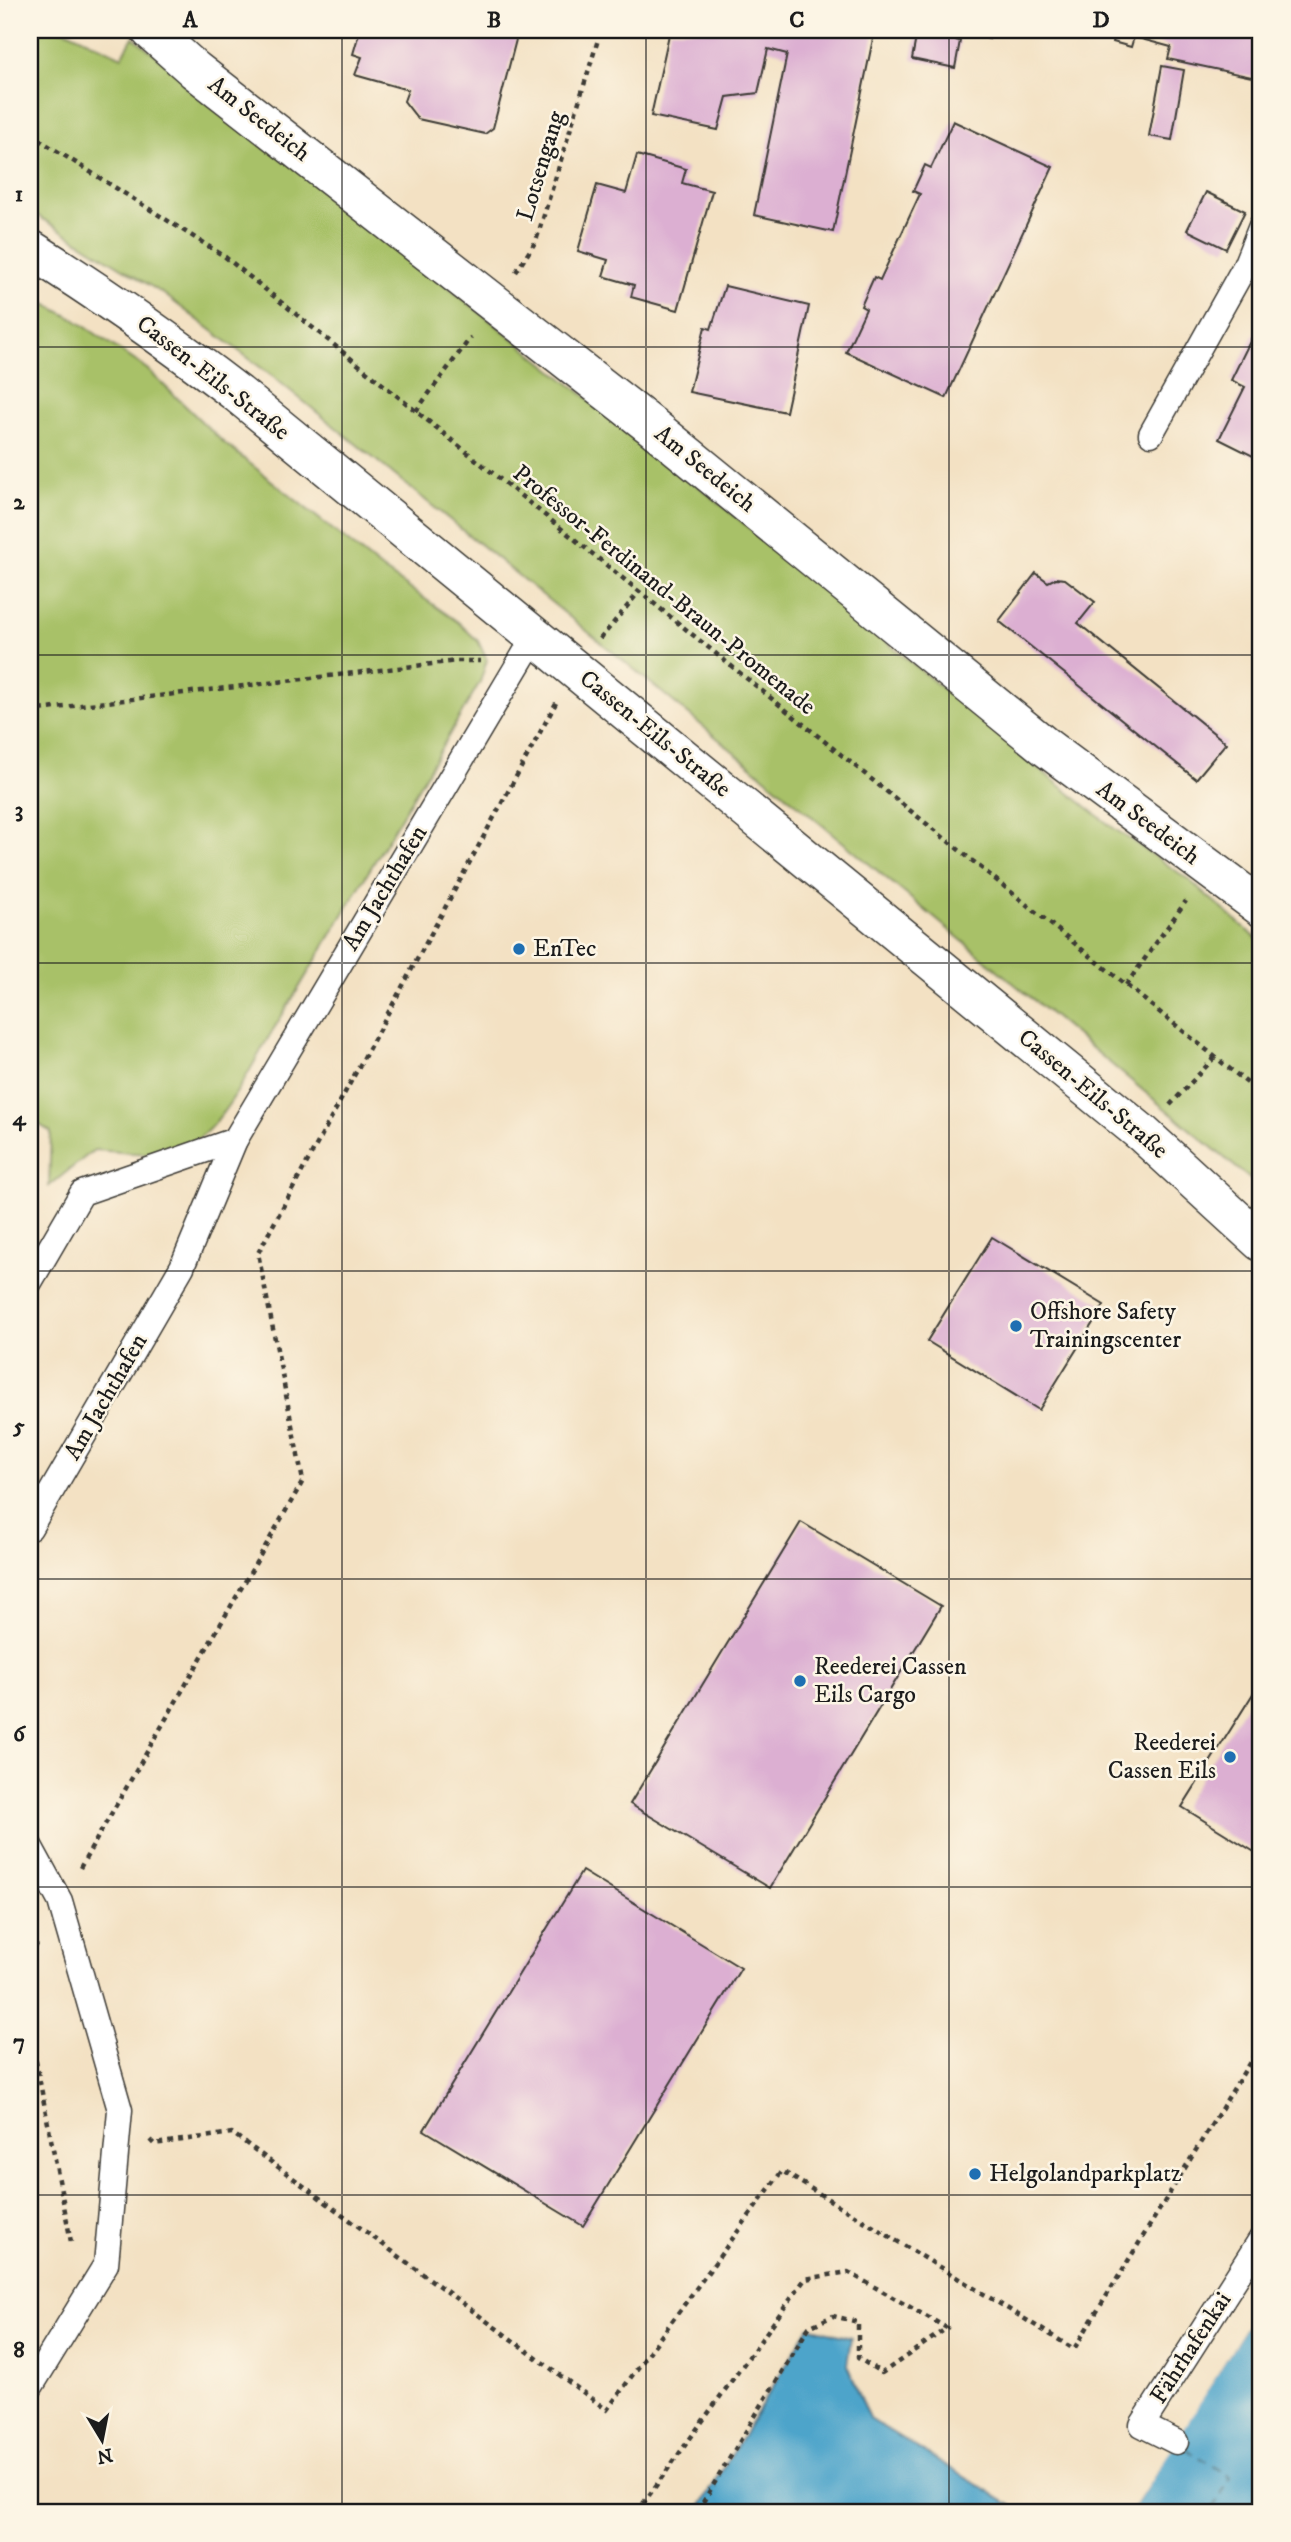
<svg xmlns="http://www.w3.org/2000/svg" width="1291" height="2542" font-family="'IM FELL DW Pica',serif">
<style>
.green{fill:#a8c167;stroke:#626e42;stroke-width:2}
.water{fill:#4ea4ca;stroke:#356073;stroke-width:2}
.pier{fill:#f3e1c3}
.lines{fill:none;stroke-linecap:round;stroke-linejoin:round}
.ferry{stroke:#32596a;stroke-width:2;stroke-dasharray:9 7;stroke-linecap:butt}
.building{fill:#dcafd2}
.lane-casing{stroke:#3c3a35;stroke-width:27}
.street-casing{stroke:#3c3a35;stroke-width:41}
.path{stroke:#3c3a35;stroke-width:4.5;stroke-dasharray:5 5;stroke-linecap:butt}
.lane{stroke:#fff;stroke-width:24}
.street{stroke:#fff;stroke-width:38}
.grid{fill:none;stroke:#1c1c1c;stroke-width:2;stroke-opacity:0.55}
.poi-dot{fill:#1f6fb2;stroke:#fcf5e5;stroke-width:2.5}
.labels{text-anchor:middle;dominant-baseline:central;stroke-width:5;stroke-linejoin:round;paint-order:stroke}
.street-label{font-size:24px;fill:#1c1c1c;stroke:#fcf5e5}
.poi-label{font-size:24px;fill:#1c1c1c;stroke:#fcf5e5;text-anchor:start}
.neatline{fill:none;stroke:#1c1c1c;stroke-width:2.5}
.grid-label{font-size:23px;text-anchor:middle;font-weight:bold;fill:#1c1c1c}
</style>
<rect width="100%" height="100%" fill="#fcf5e5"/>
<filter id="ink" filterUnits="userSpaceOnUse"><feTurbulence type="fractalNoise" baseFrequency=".0143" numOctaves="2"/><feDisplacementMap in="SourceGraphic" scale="14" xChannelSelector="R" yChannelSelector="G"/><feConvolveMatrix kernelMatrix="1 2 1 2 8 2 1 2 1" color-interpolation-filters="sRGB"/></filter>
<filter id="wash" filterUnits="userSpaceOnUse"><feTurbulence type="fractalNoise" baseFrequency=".00686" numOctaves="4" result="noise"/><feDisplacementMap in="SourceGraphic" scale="28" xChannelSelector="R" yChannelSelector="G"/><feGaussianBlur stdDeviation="1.57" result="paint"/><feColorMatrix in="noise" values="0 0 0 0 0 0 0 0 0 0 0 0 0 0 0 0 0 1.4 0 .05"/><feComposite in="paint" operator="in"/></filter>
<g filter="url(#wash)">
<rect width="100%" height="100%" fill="#f3e1c3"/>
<g class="green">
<polygon points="30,30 65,30 122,57 133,37 706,492 1043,772 1112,827 1188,879 1261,942 1261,1188 630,666 276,379 165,295 30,211"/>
<path d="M30 296 74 319 147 369 223 442 382 569 458 622 478 641 487 660 480 682C411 800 342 919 270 1035 252 1065 223 1125 193 1142 162 1160 128 1152 94 1150L49 1186 51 1132 30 1119Z"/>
</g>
<g class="water">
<polygon points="1261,2302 1261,2512 1131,2512"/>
<polygon points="809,2327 851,2338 847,2365 870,2419 1012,2506 1008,2512 697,2512"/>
</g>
<polygon class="pier" points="1261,2299 1261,2302 1176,2442 1131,2512 1128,2512"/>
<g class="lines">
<polyline class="ferry" points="1186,2449 1231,2477 1211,2512"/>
</g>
<g id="blocks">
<g class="building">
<polygon points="360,30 532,30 531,35 518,32 493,128 485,134 418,119 404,101 408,90 355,75 362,57 353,54"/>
<polygon points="670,30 851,30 874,34 833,232 754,215 787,54 768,49 758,93 727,97 718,130 651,116"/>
<polygon points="960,30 991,30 989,39"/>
<polygon points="1108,30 1261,30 1261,79 1168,59 1171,47 1134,37 1131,47 1113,42 1116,33"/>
<polygon points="917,32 960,41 955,68 912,59"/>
<polygon points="1162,66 1184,70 1172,140 1149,136"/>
<polygon points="953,121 1053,167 946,398 846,352 866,309 861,306 874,277 880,280 920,194 913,191 925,165 931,168"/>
<polygon points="637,155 686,169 682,183 712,191 678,310 631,297 634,285 603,276 608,260 578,251 597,185 626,193"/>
<polygon points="1206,192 1245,211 1226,249 1187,230"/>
<polygon points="725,286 809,306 786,412 689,392 705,327 711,329"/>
<polygon points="1261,319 1261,460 1219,439 1245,387 1231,380"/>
<polygon points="1036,573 1048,582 1056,578 1065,579 1095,602 1078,623 1226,743 1196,779 999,621"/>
<polygon points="992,1237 1104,1305 1039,1410 927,1341"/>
<polygon points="801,1522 941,1606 770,1888 630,1804"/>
<polygon points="1261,1681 1261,1856 1182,1807"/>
<polygon points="582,1871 741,1968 583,2226 424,2130"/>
</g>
</g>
</g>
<g filter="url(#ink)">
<use href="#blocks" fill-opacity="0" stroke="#3c3a35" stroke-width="2"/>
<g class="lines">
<g class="lane-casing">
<g id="lane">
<polyline points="1151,434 1245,266 1261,226"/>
<polyline points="30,1282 82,1193 235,1140"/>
<polyline points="30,1528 182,1267 235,1140 535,636"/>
<polyline points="30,1846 60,1901 120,2110 106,2264 30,2388"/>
<polyline points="1176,2442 1142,2425 1261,2239"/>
</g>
</g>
<g class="street-casing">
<g id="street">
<polyline points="150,30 195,70 654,428 1047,748 1261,907"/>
<path d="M30 249C102 294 170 342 238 394L1143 1134 1261 1242"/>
</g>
</g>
<g class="path">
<polyline points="30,134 224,256 1261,1094"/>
<polyline points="516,272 536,241 601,30"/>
<polyline points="416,411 471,337"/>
<polyline points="600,639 639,592"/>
<polyline points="30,711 457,661 481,661"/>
<polyline points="1126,985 1186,901"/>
<polyline points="1170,1105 1215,1057"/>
<polyline points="80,1868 303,1481 258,1253 556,703"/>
<polyline points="30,1957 38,1942"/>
<polyline points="30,2031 72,2247"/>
<polyline points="150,2140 154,2144 232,2133 607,2410 782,2171 1074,2349 1261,2044"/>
<polyline points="637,2512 805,2279 848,2272 947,2328 882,2373 858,2358 858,2322 833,2316 809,2327 697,2512"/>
</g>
<use href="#lane" class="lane"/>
<use href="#street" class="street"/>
</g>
</g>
<path class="grid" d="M342 30V2512M646 30V2512M949 30V2512M30 347H1261M30 655H1261M30 963H1261M30 1271H1261M30 1579H1261M30 1887H1261M30 2195H1261"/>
<g class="poi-dot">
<circle cx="519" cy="949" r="7"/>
<circle cx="1016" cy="1326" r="7"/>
<circle cx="800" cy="1681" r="7"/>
<circle cx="1230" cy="1757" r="7"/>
<circle cx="975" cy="2174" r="7"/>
</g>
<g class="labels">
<g class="street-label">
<text transform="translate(259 119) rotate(38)">Am Seedeich</text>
<text transform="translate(541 166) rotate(-73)">Lotsengang</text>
<text transform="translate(213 378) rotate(38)">Cassen-Eils-Straße</text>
<text transform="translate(705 469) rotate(39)">Am Seedeich</text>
<text transform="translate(664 590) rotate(39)">Professor-Ferdinand-Braun-Promenade</text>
<text transform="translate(655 734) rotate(39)">Cassen-Eils-Straße</text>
<text transform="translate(1148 823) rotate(37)">Am Seedeich</text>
<text transform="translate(385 888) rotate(-59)">Am Jachthafen</text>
<text transform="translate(1093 1094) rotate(40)">Cassen-Eils-Straße</text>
<text transform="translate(106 1397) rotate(-60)">Am Jachthafen</text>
<text transform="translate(1191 2348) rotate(-57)">Fährhafenkai</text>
</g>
<g class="poi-label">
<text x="533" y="949">EnTec</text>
<text x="1030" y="1312">Offshore Safety<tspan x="1030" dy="28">Trainingscenter</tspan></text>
<text x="814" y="1667">Reederei Cassen<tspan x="814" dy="28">Eils Cargo</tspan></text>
<text x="1216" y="1743" text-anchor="end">Reederei<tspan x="1216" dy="28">Cassen Eils</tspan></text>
<text x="989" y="2174">Helgolandparkplatz</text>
</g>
</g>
<rect width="1291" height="2542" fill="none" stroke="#fcf5e5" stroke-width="77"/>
<g transform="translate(102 2440) rotate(170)" stroke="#fcf5e5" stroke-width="5" paint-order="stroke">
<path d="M0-5L12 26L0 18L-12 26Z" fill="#1c1c1c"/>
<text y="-10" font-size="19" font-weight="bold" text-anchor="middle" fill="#1c1c1c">N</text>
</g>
<rect x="38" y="38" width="1214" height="2466" class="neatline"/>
<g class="grid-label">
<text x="190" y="27">A</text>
<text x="494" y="27">B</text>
<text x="797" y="27">C</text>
<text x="1101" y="27">D</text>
<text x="19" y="201">1</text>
<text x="19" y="509">2</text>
<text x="19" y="817">3</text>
<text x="19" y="1125">4</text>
<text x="19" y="1433">5</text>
<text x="19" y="1741">6</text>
<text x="19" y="2049">7</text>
<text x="19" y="2357">8</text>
</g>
</svg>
